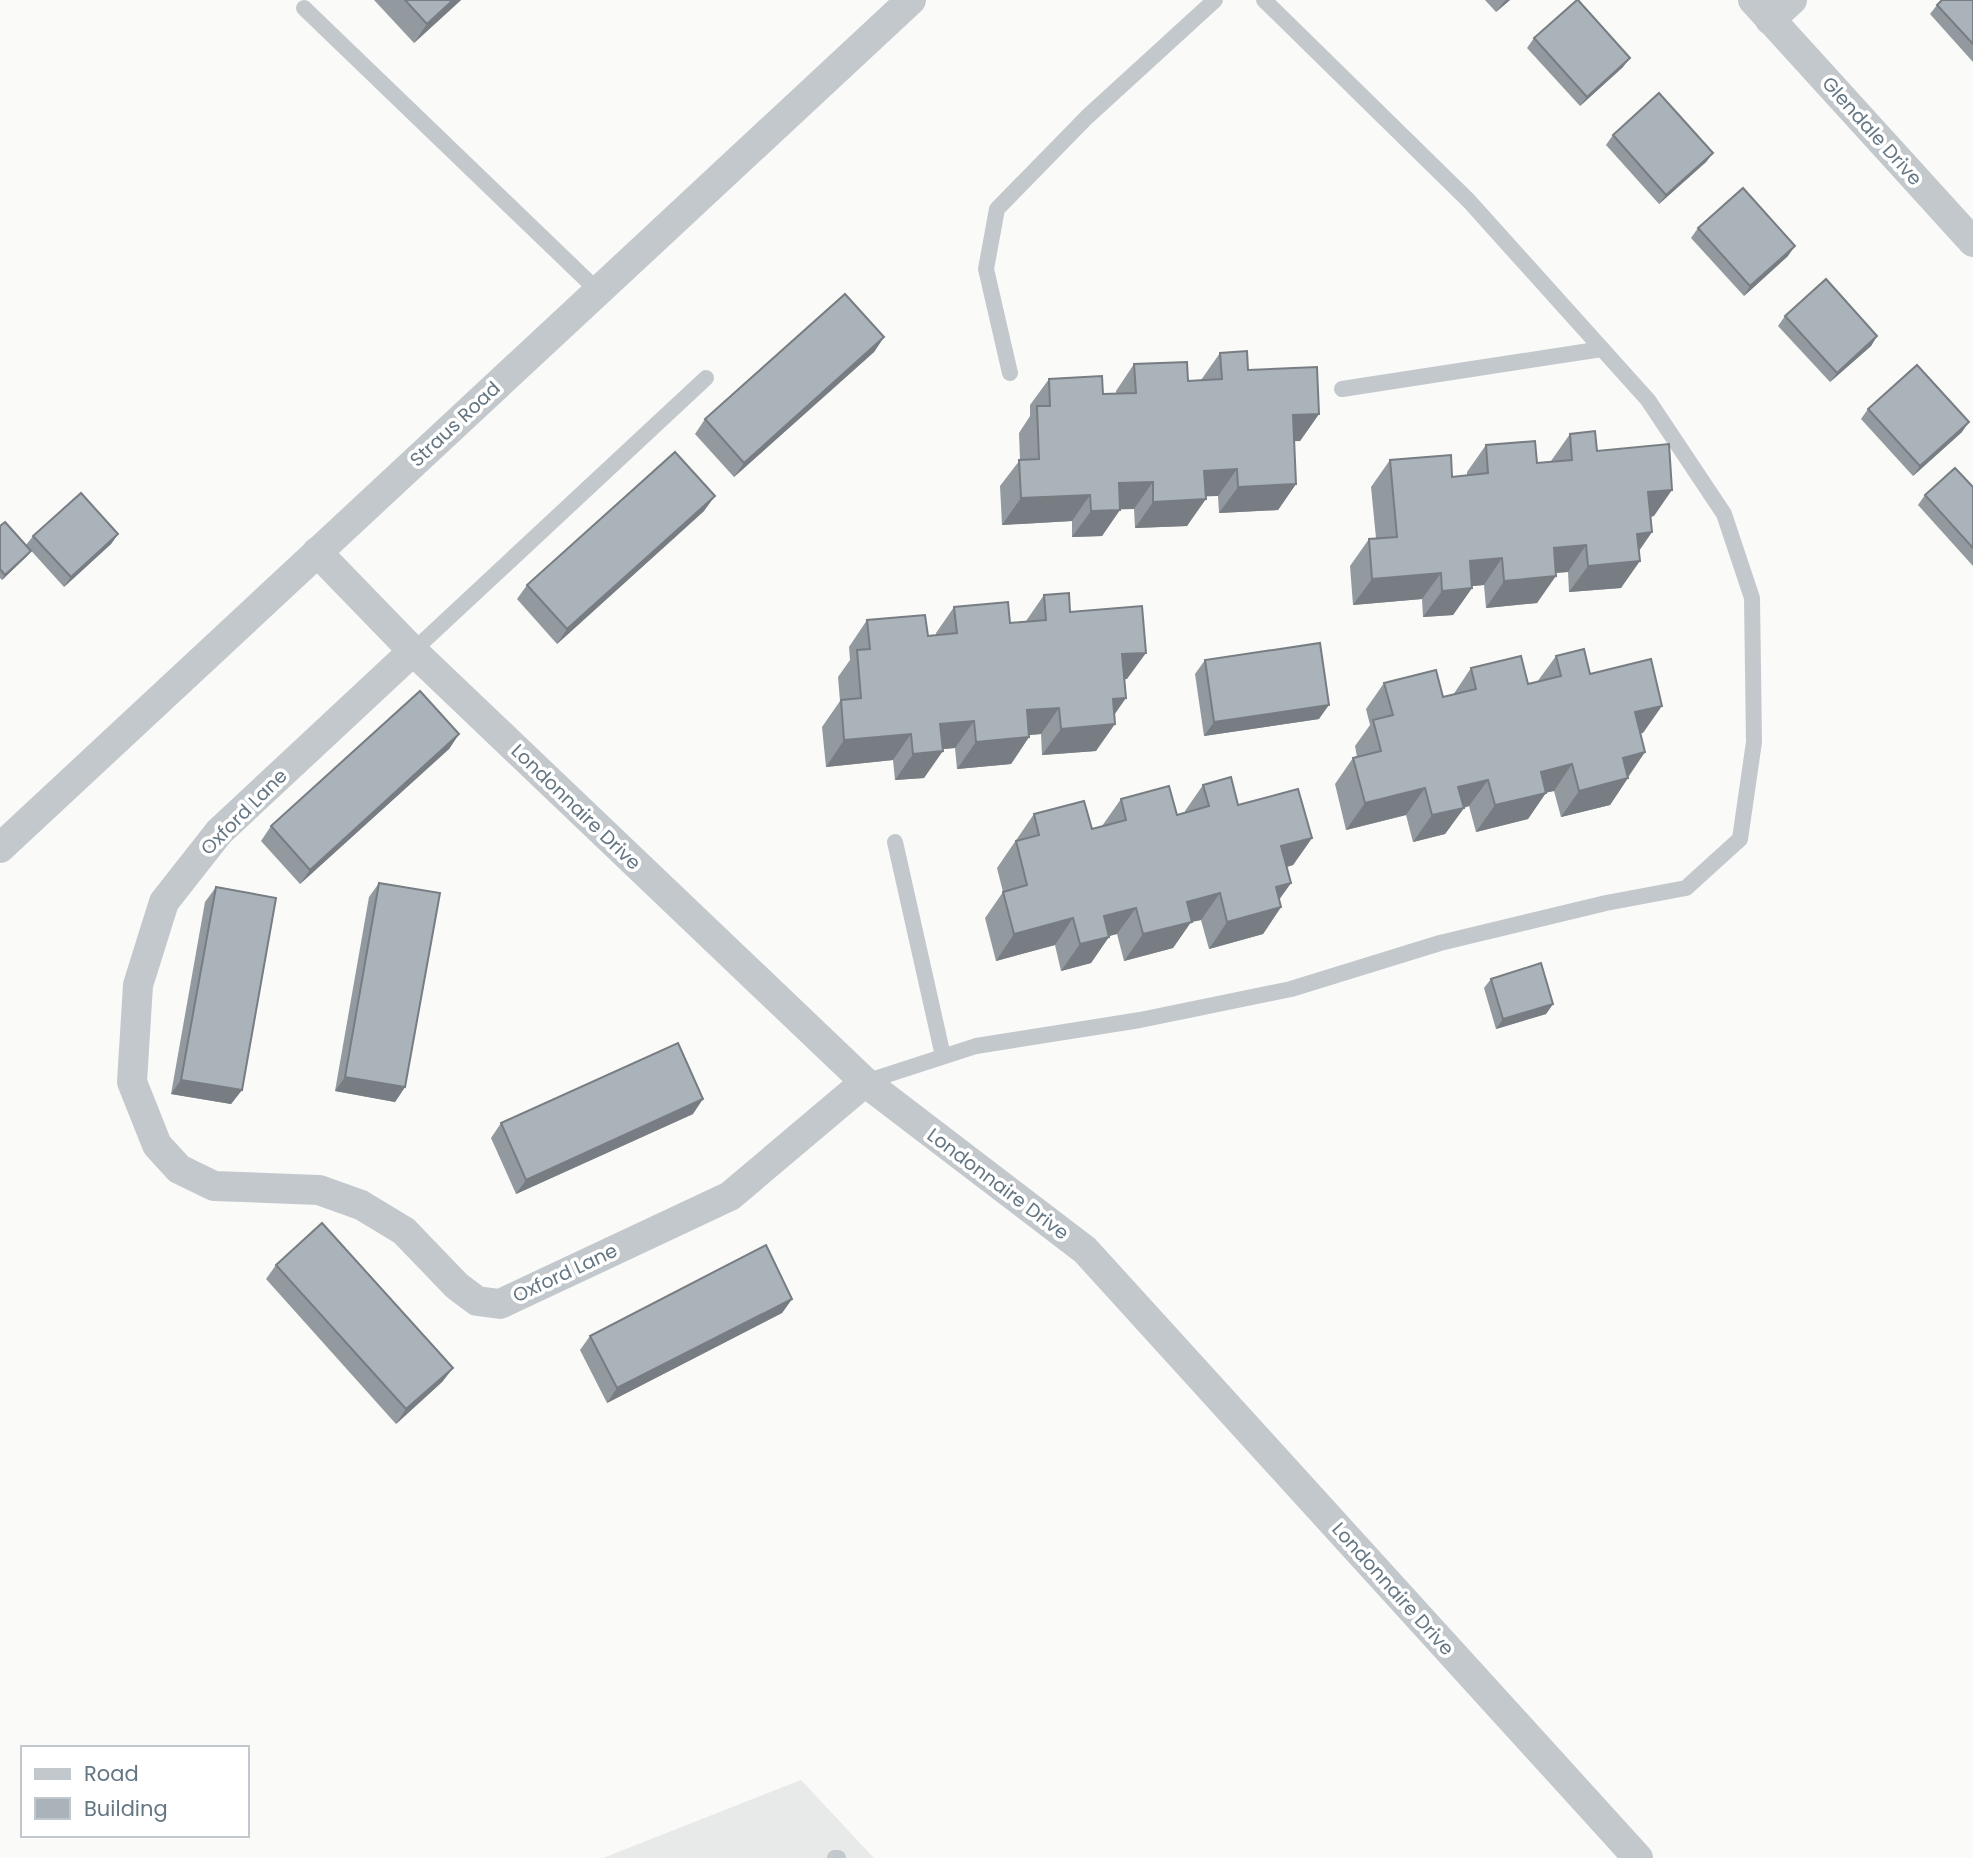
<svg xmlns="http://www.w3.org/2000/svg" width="1973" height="1858" font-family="Poppins,sans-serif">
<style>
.built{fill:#e8e9e9}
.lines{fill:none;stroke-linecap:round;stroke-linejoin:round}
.service{stroke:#c3c8cc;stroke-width:16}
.minor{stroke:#c3c8cc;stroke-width:30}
.wall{fill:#929a9f}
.shaded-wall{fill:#777d82}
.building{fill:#aab3b9;stroke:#777d82;stroke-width:2}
.labels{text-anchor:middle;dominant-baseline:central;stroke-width:7;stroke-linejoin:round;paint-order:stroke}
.street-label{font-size:19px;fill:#657683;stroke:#fff}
</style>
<rect width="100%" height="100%" fill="#fafaf8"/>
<polygon class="built" points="801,1780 874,1858 603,1858"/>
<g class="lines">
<g class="service">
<polyline points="304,8 598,291"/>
<polyline points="1010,373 986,269 997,209 1087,117 1215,0"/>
<polyline points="1342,389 1602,349"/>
<polyline points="413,651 706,378"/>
<polyline points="895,842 943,1056"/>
<polyline points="865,1082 976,1046 1140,1020 1291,989 1440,943 1606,903 1686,888 1740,839 1754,742 1752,598 1724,514 1648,400 1469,201 1264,0"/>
<polyline points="835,1858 838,1858"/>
</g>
<g class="minor">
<polyline points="1753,0 1973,242"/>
<polyline points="1770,20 1792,0"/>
<polyline points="317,552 413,651 865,1082 1085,1250 1638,1858"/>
<polyline points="413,651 219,832 164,902 138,985 132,1082 157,1145 179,1169 214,1186 319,1190 361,1205 404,1231 457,1286 477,1301 500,1304 730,1196 865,1082"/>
<polyline points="0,848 911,0"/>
</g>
</g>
<g class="wall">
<polygon points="374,0 461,0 414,43"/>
<polygon points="1485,0 1510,0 1496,12"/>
<polygon points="1973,0 1973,62 1930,14 1937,5"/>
<polygon points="1534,38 1623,67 1580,106 1527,48"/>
<polygon points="1613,135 1713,153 1706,162 1659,204 1606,145"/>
<polygon points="1698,228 1788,256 1744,296 1691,238"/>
<polygon points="1785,316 1877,336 1871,346 1830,382 1778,326"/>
<polygon points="884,337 874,352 734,477 695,434 705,419"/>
<polygon points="1220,353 1319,414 1300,441 1294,441 1296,484 1278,510 1219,513 1218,496 1205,496 1187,526 1135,528 1134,509 1120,509 1102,536 1072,537 1072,521 1002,525 1000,486 1020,460 1019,433 1030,416 1030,405 1049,379 1103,394 1116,394 1116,391 1134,364 1188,381 1201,380"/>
<polygon points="1868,409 1962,432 1913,476 1861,419"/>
<polygon points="1570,434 1597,451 1654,516 1651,517 1652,532 1639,551 1621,588 1569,592 1568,572 1556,573 1537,603 1486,608 1484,585 1472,586 1472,588 1453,615 1423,617 1422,599 1353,605 1350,566 1369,539 1376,538 1371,487 1390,460 1452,477 1467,475 1467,472 1486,445 1537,463 1551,461"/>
<polygon points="1973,487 1973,566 1918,505 1925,495"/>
<polygon points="704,511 557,644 517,599 527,585"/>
<polygon points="0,526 27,556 2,580 0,578"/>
<polygon points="118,534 111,544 64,587 26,545 33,536"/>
<polygon points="1044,595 1070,612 1127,679 1125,679 1114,715 1096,751 1042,755 1041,734 1029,735 1029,737 1011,764 957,769 955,748 943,749 924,778 895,780 893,760 826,767 822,727 840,701 838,677 850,660 849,647 867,620 928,636 936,635 936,633 954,607 1010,623 1026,621"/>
<polygon points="1556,656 1590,674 1643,733 1640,733 1645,752 1610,805 1561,817 1554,791 1546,792 1528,819 1476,832 1469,806 1464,808 1445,834 1413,842 1406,815 1346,830 1335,784 1353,758 1357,757 1355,746 1370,725 1366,709 1384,683 1443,697 1453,695 1471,668 1528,684 1537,682"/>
<polygon points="1205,660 1319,719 1204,736 1195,674"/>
<polygon points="459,734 449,749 300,884 261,841 271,826"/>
<polygon points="1203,785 1238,805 1312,838 1293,865 1287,867 1291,883 1279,900 1281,907 1263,934 1209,949 1201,920 1191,922 1173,948 1124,961 1117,934 1109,936 1091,963 1061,971 1055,945 996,961 985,918 1003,892 997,868 1034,814 1092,829 1102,826 1121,799 1177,815 1185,812 1185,811"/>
<polygon points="379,883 405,1087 395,1102 335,1091 369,897"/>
<polygon points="216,887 242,1090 231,1104 171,1094 205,902"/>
<polygon points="1491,979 1553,1004 1546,1014 1496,1029 1484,988"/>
<polygon points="693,1114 516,1194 491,1138 501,1123"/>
<polygon points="276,1265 453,1368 442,1382 396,1424 266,1279"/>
<polygon points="792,1299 782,1313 607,1403 580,1350 590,1336"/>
</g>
<g class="shaded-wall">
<polygon points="453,0 461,0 414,43 427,24"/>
<polygon points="1506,0 1510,0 1496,12 1503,3"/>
<polygon points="1630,58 1623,67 1580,106 1587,97"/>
<polygon points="1713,153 1706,162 1659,204 1666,195"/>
<polygon points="1795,246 1788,256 1744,296 1750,286"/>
<polygon points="1877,336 1871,346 1830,382 1837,373"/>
<polygon points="884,337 874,352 734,477 744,463"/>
<polygon points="1319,414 1300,441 1275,442 1293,415"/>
<polygon points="1969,422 1962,432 1913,476 1920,466"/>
<polygon points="1237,469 1218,496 1186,497 1204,471"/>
<polygon points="1153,482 1134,509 1101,510 1119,483"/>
<polygon points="1296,484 1278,510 1219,513 1238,487"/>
<polygon points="1672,490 1654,516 1630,519 1648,492"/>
<polygon points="1090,495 1072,521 1002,525 1021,498"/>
<polygon points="715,496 704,511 557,644 567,629"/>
<polygon points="1206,499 1187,526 1135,528 1153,502"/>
<polygon points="1120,510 1102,536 1072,537 1091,511"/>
<polygon points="1652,532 1633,559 1637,534"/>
<polygon points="118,534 111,544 64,587 71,577"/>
<polygon points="1586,545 1568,572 1535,574 1554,548"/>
<polygon points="31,551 27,556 2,580 5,575"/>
<polygon points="1502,558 1484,585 1451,588 1470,561"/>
<polygon points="1640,561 1621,588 1569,592 1588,566"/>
<polygon points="1441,573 1422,599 1353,605 1372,579"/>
<polygon points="1556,576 1537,603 1486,608 1504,581"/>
<polygon points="1472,588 1453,615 1423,617 1442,591"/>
<polygon points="1146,653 1127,679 1104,681 1122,654"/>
<polygon points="1126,698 1108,724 1113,699"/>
<polygon points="1329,705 1319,719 1204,736 1214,722"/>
<polygon points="1662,706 1643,733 1617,739 1635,712"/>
<polygon points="1059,708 1041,734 1009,737 1027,710"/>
<polygon points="974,721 955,748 922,751 940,724"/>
<polygon points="1115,724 1096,751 1042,755 1061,729"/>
<polygon points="459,734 449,749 300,884 310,870"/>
<polygon points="911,734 893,760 826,767 844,740"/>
<polygon points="1029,737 1011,764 957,769 976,742"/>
<polygon points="943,751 924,778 895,780 913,754"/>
<polygon points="1645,752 1626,779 1623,758"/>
<polygon points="1572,764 1554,791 1536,795 1546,793 1528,819 1476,832 1495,805 1541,772"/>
<polygon points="1628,778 1610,805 1561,817 1579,791"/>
<polygon points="1488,780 1469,806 1461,808 1464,808 1445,834 1413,842 1432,815 1458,787"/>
<polygon points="1425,788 1406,815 1346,830 1365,803"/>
<polygon points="1312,838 1293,865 1263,873 1281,846"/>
<polygon points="1291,883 1272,909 1276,887"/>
<polygon points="1220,893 1201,920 1191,922 1173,948 1124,961 1143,934 1187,902"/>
<polygon points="1281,907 1263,934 1209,949 1227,922"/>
<polygon points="1136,908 1117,934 1086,942 1104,916"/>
<polygon points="1073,918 1055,945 996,961 1014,934"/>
<polygon points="1109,937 1091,963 1061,971 1080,944"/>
<polygon points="1553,1004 1546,1014 1496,1029 1503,1019"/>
<polygon points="345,1077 405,1087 395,1102 335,1091"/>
<polygon points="181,1080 242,1090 231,1104 171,1094"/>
<polygon points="703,1099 693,1114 516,1194 526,1180"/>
<polygon points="792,1299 782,1313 607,1403 617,1388"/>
<polygon points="453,1368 442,1382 396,1424 406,1409"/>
</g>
<g class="building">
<polygon points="405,0 453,0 427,24"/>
<polygon points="1577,0 1578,0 1630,58 1587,97 1534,38"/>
<polygon points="1942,0 1973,0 1973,44 1937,5"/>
<polygon points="1659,93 1713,153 1666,195 1613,135"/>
<polygon points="1743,188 1795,246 1750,286 1698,228"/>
<polygon points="1826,279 1877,336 1837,373 1785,316"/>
<polygon points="845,294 884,337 744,463 705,419"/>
<polygon points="1247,351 1248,370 1317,367 1319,414 1293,415 1296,484 1238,487 1237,469 1204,471 1206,499 1153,502 1153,482 1119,483 1120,510 1091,511 1090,495 1021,498 1019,460 1039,459 1037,406 1050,406 1049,379 1102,376 1103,394 1136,393 1134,364 1187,362 1188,381 1222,379 1220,353"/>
<polygon points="1917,365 1969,422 1920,466 1868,409"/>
<polygon points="1595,431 1597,451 1669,444 1672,490 1648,492 1652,532 1637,534 1640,561 1588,566 1586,545 1554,548 1556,576 1504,581 1502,558 1470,561 1472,588 1442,591 1441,573 1372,579 1369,539 1397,537 1390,460 1451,455 1452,477 1488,473 1486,445 1535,441 1537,463 1572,460 1570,434"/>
<polygon points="675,452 715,496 567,629 527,585"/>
<polygon points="1955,468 1973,487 1973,548 1925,495"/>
<polygon points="81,493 118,534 71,577 33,536"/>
<polygon points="5,522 31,551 5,575 0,569 0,526"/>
<polygon points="1069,593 1070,612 1142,606 1146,653 1122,654 1126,698 1113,699 1115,724 1061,729 1059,708 1027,710 1029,737 976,742 974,721 940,724 943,751 913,754 911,734 844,740 841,700 861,698 857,650 870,649 867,620 925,615 928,636 957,633 954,607 1008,602 1010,623 1046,620 1044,595"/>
<polygon points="1320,643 1329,705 1214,722 1205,660"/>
<polygon points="1584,649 1590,674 1651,659 1662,706 1635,712 1645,752 1623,758 1628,778 1579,791 1572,764 1541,772 1546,793 1495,805 1488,780 1458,787 1464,808 1432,815 1425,788 1365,803 1353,758 1381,751 1373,720 1393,715 1384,683 1436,670 1443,697 1476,689 1471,668 1521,656 1528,684 1561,676 1556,656"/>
<polygon points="420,691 459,734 310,870 271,826"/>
<polygon points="1231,777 1238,805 1298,789 1312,838 1281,846 1291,883 1276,887 1281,907 1227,922 1220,893 1187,902 1192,922 1143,934 1136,908 1104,916 1109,937 1080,944 1073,918 1014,934 1003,892 1027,885 1016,841 1039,835 1034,814 1084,801 1092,829 1126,820 1121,799 1169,786 1177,815 1209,806 1203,785"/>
<polygon points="379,883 440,893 405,1087 345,1077"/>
<polygon points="216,887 276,898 242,1090 181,1080"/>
<polygon points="1541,963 1553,1004 1503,1019 1491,979"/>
<polygon points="678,1043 703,1099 526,1180 501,1123"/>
<polygon points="322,1223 453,1368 406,1409 276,1265"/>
<polygon points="766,1245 792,1299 617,1388 590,1336"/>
</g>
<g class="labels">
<g class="street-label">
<text transform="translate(1872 131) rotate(48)">Glendale Drive</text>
<text transform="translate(455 424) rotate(-43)">Straus Road</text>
<text transform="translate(576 807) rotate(44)">Londonnaire Drive</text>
<text transform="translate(244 812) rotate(-45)">Oxford Lane</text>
<text transform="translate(998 1184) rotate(37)">Londonnaire Drive</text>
<text transform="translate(565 1273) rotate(-25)">Oxford Lane</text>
<text transform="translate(1393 1589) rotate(48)">Londonnaire Drive</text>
</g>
</g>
<rect x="21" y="1746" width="228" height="91" fill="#ffffff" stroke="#c1c8cd" stroke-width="2"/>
<rect x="35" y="1769" width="35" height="10" fill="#c3c8cc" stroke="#c1c8cd" stroke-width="2"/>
<text x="84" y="1781" font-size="21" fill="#657683">Road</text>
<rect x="35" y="1798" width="35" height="21" fill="#aab3b9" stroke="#c1c8cd" stroke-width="2"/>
<text x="84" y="1816" font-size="21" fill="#657683">Building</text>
</svg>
